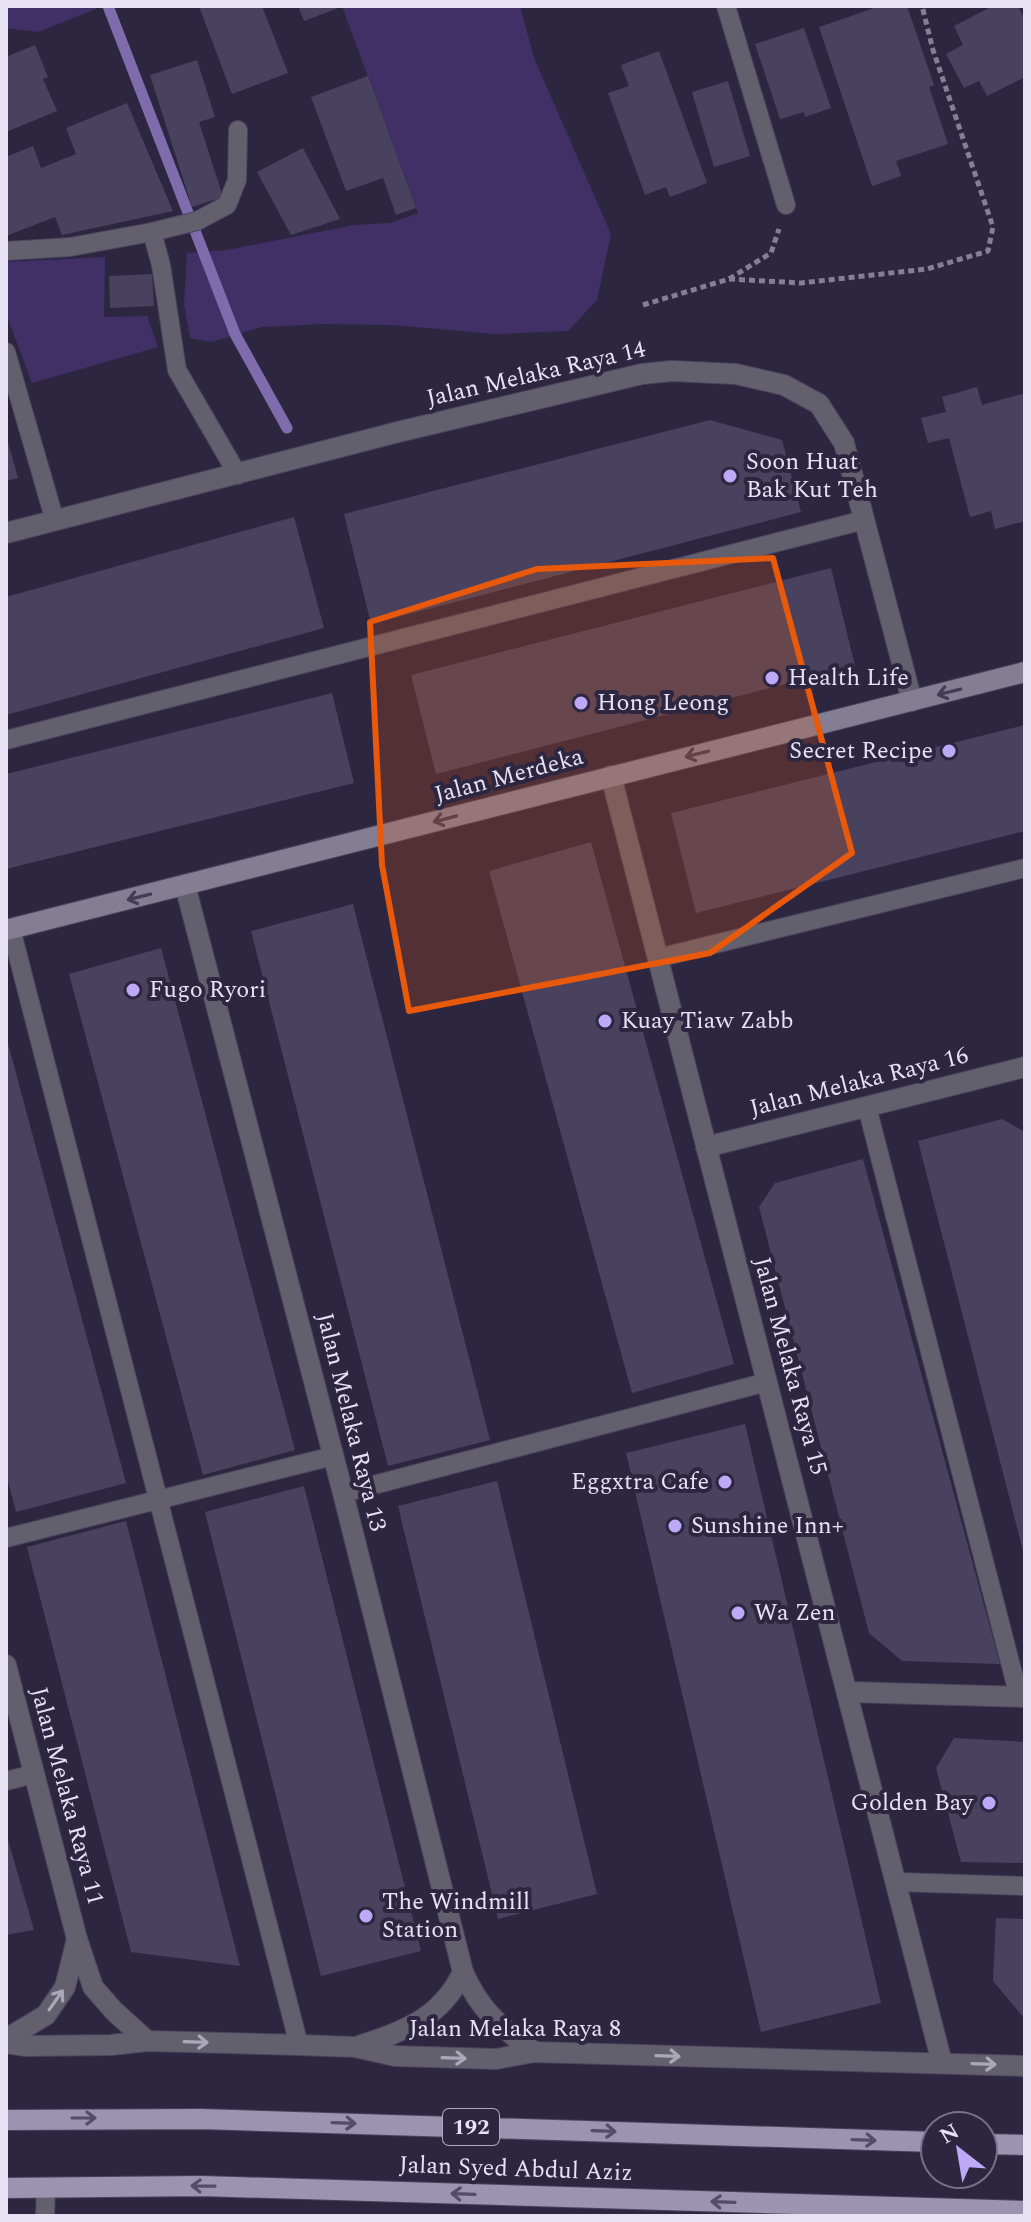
<svg xmlns="http://www.w3.org/2000/svg" width="1031" height="2222" font-family="Spectral,serif">
<style>
.green{fill:#403066}
.lines{fill:none;stroke-linecap:round;stroke-linejoin:round}
.stream{stroke:#7e6cac;stroke-width:11}
.building{fill:#49425f}
.service-casing{stroke:#4b445e;stroke-width:20}
.minor-casing{stroke:#4b445e;stroke-width:22}
.secondary-casing{stroke:#4b445e;stroke-width:22}
.primary-casing{stroke:#4b445e;stroke-width:22}
.path{stroke:#847f95;stroke-width:5;stroke-dasharray:6 4;stroke-linecap:butt}
.service{stroke:#63606e;stroke-width:18}
.minor{stroke:#63606e;stroke-width:20}
.secondary{stroke:#837e94;stroke-width:20}
.primary{stroke:#9b94b1;stroke-width:20}
.oneway{stroke:#423c56}
.oneway2{stroke:#aba8b8}
.oneway3{stroke:#544c68}
.marked{fill:#e8590c;fill-opacity:0.2;stroke:#e8590c;stroke-width:6;stroke-linejoin:round}
.poi-dot{fill:#bda9f5;stroke:#2d2641;stroke-width:3}
.labels{text-anchor:middle;dominant-baseline:central;stroke-width:8;stroke-linejoin:round;paint-order:stroke}
.shield{fill:#2d2641;stroke:#aeaabe;stroke-width:2}
.shield-label{font-size:22px;font-weight:bold;fill:#e6e2f4}
.street-label{font-size:24px;fill:#e6e2f4;stroke:#2d2641}
.poi-label{font-size:24px;fill:#e6e2f4;stroke:#2d2641;text-anchor:start}
</style>
<rect width="100%" height="100%" fill="#2d2641"/>
<g class="green">
<polygon points="6,6 95,6 96,9 38,32 6,28"/>
<polygon points="342,6 520,6 534,58 611,234 597,300 568,331 495,334 392,325 322,324 262,327 211,342 190,338 184,304 187,253 227,250 354,225 390,223 418,213"/>
<polygon points="105,257 104,317 147,316 158,347 32,383 6,314 6,262"/>
</g>
<g class="lines">
<polyline class="stream" points="108,6 235,334 287,428"/>
</g>
<g class="building">
<polygon points="199,6 262,6 288,73 232,94"/>
<polygon points="298,6 335,6 336,9 304,21"/>
<polygon points="880,6 907,6 934,85 929,87 948,144 896,161 901,176 872,186 819,27"/>
<polygon points="993,6 1018,6 1025,20 1025,77 987,96 979,81 964,88 946,54 963,45 954,26"/>
<polygon points="804,28 831,108 805,117 804,112 780,119 755,44"/>
<polygon points="35,45 48,77 43,79 57,111 6,132 6,57"/>
<polygon points="659,51 707,183 670,197 666,187 645,195 608,93 629,86 621,65"/>
<polygon points="197,60 215,117 199,122 223,197 192,207 150,75"/>
<polygon points="368,76 416,208 396,215 383,178 346,191 311,97"/>
<polygon points="728,81 750,156 714,167 692,92"/>
<polygon points="127,103 173,211 62,235 55,217 6,236 6,157 33,146 41,168 76,154 66,128"/>
<polygon points="303,148 340,219 291,235 257,172"/>
<polygon points="152,274 154,306 110,308 109,276"/>
<polygon points="977,387 982,405 1025,393 1025,521 995,529 991,511 970,517 949,438 928,443 921,418 946,412 942,397"/>
<polygon points="710,420 782,440 801,512 371,624 344,514"/>
<polygon points="6,435 18,478 6,481"/>
<polygon points="294,517 324,628 6,715 6,597"/>
<polygon points="831,568 855,666 436,774 411,675"/>
<polygon points="332,693 354,783 6,869 6,774"/>
<polygon points="1025,725 1025,831 696,913 671,813"/>
<polygon points="591,842 734,1364 632,1393 489,871"/>
<polygon points="353,904 490,1440 388,1466 251,931"/>
<polygon points="161,948 295,1450 203,1475 69,974"/>
<polygon points="6,1036 126,1483 16,1512 6,1473"/>
<polygon points="1002,1119 1025,1132 1024,1555 918,1141"/>
<polygon points="863,1159 1000,1664 902,1661 869,1633 759,1207 775,1183"/>
<polygon points="745,1424 881,2003 761,2032 626,1453"/>
<polygon points="497,1481 597,1894 498,1919 398,1506"/>
<polygon points="304,1486 421,1951 321,1976 205,1512"/>
<polygon points="126,1521 240,1966 131,1952 27,1547"/>
<polygon points="954,1738 1025,1742 1025,1863 961,1862 936,1768"/>
<polygon points="6,1833 34,1930 6,1935"/>
<polygon points="996,1918 1025,1919 1025,2019 993,1981"/>
</g>
<g class="lines">
<g class="service-casing">
<g id="service">
<polyline points="726,6 786,205"/>
<polyline points="152,232 197,221 227,205 237,180 238,130"/>
<polyline points="6,251 70,247 152,232 161,265 177,370 238,475"/>
<polyline points="6,352 55,521"/>
<polyline points="6,740 864,520"/>
<polyline points="11,929 299,2045"/>
<polyline points="658,958 1025,868"/>
<polyline points="867,1107 1019,1697"/>
<polyline points="343,1493 767,1382"/>
<polyline points="6,1538 333,1456"/>
<polyline points="6,1781 34,1774"/>
<polyline points="896,1882 1025,1886"/>
<polyline points="45,2216 46,2187"/>
</g>
</g>
<g class="minor-casing">
<g id="minor">
<polyline points="6,533 398,432 642,374 672,371 736,374 784,385 819,404 844,443 912,701"/>
<polyline points="611,776 942,2063"/>
<path d="M185 885 343 1493 463 1972C482 2014 500 2025 534 2052"/>
<polyline points="706,1147 1025,1067"/>
<polyline points="6,1665 77,1939 93,1987 114,2011 147,2041"/>
<polyline points="848,1692 1025,1697"/>
<polyline points="6,2039 46,2015 65,1987 77,1939"/>
<polyline points="6,2043 25,2046 111,2045 147,2041 299,2045 355,2047 395,2056 496,2059 534,2052 1025,2066"/>
<path d="M356 2047C403 2031 440 2020 463 1972"/>
</g>
</g>
<g class="secondary-casing">
<polyline id="secondary" points="6,930 1025,672"/>
</g>
<g class="primary-casing">
<g id="primary">
<polyline points="6,2120 201,2119 935,2142"/>
<polyline points="983,2144 1025,2145"/>
<polyline points="6,2188 202,2186 1025,2211"/>
</g>
</g>
<g class="path">
<polyline points="729,279 801,283 927,269 988,251 993,227 933,50 922,6"/>
<polyline points="643,305 729,279 771,253 779,229"/>
</g>
<use href="#service" class="service"/>
<use href="#minor" class="minor"/>
<use href="#secondary" class="secondary"/>
<use href="#primary" class="primary"/>
</g>
<defs><path id="oneway-shaft" d="M-6 0H5M1.5-3L5.5 0L1.5 3" fill="none" stroke-width="1.6" stroke-linecap="round" stroke-linejoin="round" transform="scale(2)"/></defs>
<g class="oneway">
<use href="#oneway-shaft" transform="translate(949 692) rotate(166)"/>
<use href="#oneway-shaft" transform="translate(697 754) rotate(166)"/>
<use href="#oneway-shaft" transform="translate(445 819) rotate(165)"/>
<use href="#oneway-shaft" transform="translate(139 897) rotate(166)"/>
</g>
<g class="oneway2">
<use href="#oneway-shaft" transform="translate(56 2000) rotate(-55)"/>
<use href="#oneway-shaft" transform="translate(196 2042) rotate(2)"/>
<use href="#oneway-shaft" transform="translate(668 2056) rotate(2)"/>
<use href="#oneway-shaft" transform="translate(454 2058) rotate(2)"/>
<use href="#oneway-shaft" transform="translate(984 2064) rotate(2)"/>
</g>
<g class="oneway3">
<use href="#oneway-shaft" transform="translate(84 2118)"/>
<use href="#oneway-shaft" transform="translate(344 2123) rotate(2)"/>
<use href="#oneway-shaft" transform="translate(604 2131) rotate(2)"/>
<use href="#oneway-shaft" transform="translate(864 2140) rotate(2)"/>
<use href="#oneway-shaft" transform="translate(203 2186) rotate(-179)"/>
<use href="#oneway-shaft" transform="translate(463 2194) rotate(-178)"/>
<use href="#oneway-shaft" transform="translate(723 2202) rotate(-178)"/>
</g>
<path class="marked" d="M773 558 852 853 710 953 409 1011 382 865 370 622 537 569Z"/>
<g class="poi-dot">
<circle cx="730" cy="476" r="8"/>
<circle cx="772" cy="678" r="8"/>
<circle cx="581" cy="703" r="8"/>
<circle cx="949" cy="751" r="8"/>
<circle cx="133" cy="990" r="8"/>
<circle cx="605" cy="1021" r="8"/>
<circle cx="725" cy="1482" r="8"/>
<circle cx="675" cy="1526" r="8"/>
<circle cx="738" cy="1613" r="8"/>
<circle cx="989" cy="1803" r="8"/>
<circle cx="366" cy="1916" r="8"/>
</g>
<g class="labels">
<rect class="shield" x="443" y="2109" width="56" height="36" rx="6"/>
<g class="shield-label">
<text x="471" y="2127">192</text>
</g>
<g class="street-label">
<text transform="translate(536 374) rotate(-13)">Jalan Melaka Raya 14</text>
<text transform="translate(509 776) rotate(-15)">Jalan Merdeka</text>
<text transform="translate(859 1082) rotate(-14)">Jalan Melaka Raya 16</text>
<text transform="translate(790 1366) rotate(75)">Jalan Melaka Raya 15</text>
<text transform="translate(351 1422) rotate(76)">Jalan Melaka Raya 13</text>
<text transform="translate(67 1796) rotate(75)">Jalan Melaka Raya 11</text>
<text x="515" y="2029">Jalan Melaka Raya 8</text>
<text transform="translate(516 2169) rotate(2)">Jalan Syed Abdul Aziz</text>
</g>
<g class="poi-label">
<text x="746" y="462">Soon Huat<tspan x="746" dy="28">Bak Kut Teh</tspan></text>
<text x="788" y="678">Health Life</text>
<text x="597" y="703">Hong Leong</text>
<text x="933" y="751" text-anchor="end">Secret Recipe</text>
<text x="149" y="990">Fugo Ryori</text>
<text x="621" y="1021">Kuay Tiaw Zabb</text>
<text x="709" y="1482" text-anchor="end">Eggxtra Cafe</text>
<text x="691" y="1526">Sunshine Inn+</text>
<text x="754" y="1613">Wa Zen</text>
<text x="973" y="1803" text-anchor="end">Golden Bay</text>
<text x="382" y="1902">The Windmill<tspan x="382" dy="28">Station</tspan></text>
</g>
</g>
<rect width="1031" height="2222" fill="none" stroke="#e6e2f4" stroke-width="16"/>
<g transform="translate(959 2150) rotate(329)"><circle r="38" fill="#2d2641" stroke="#777189" stroke-width="2"/>
<path d="M0-6L14 30L0 20L-14 30Z" fill="#bda9f5"/>
<text y="-12" font-size="22" font-weight="bold" text-anchor="middle" fill="#e6e2f4">N</text>
</g>
</svg>
